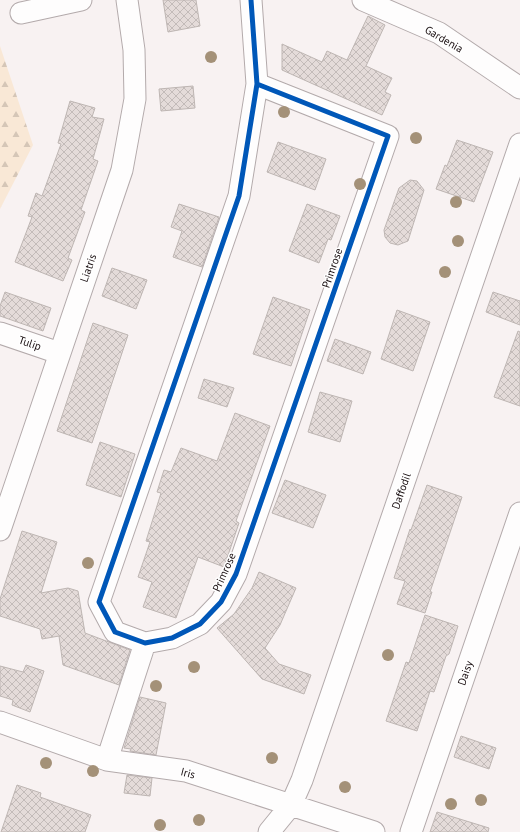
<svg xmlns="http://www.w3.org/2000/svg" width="520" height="832" viewBox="0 0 520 832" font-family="'PT Sans',sans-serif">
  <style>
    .forest { fill: url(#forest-firs) }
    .building { fill: url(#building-cross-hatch); stroke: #beb6b3 }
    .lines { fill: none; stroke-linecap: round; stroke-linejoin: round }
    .minor-casing { stroke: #b3aaab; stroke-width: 23 }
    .minor { stroke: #fefdfd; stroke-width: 21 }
    .cycleway-casing { stroke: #fff; stroke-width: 8 }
    .cycleway { stroke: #0057b8; stroke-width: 5 }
    .tree { fill: #a49178 }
    .labels { text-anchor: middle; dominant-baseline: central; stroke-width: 3; stroke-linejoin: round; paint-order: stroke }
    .street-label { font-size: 11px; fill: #190e10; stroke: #fff }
  </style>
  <defs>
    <pattern id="forest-firs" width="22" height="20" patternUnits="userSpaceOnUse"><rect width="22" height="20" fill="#f9e8d6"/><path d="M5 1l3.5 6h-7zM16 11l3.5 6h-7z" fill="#d5c6b7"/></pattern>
    <pattern id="building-cross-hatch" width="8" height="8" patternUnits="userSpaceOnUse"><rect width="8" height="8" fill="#e4dbd9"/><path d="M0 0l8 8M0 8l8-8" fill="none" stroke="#c3bbb9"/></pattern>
  </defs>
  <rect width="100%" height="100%" fill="#f8f2f2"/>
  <path class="forest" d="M0,46L33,145L0,209Z"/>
  <path class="building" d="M163,0H196L200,26L168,32Z
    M368,16L385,25L366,66L392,78L385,92L391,95L382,115L282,70V44L322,62L327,51L347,60Z
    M193,86L195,108L161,111L159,89Z
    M70,101L95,108L92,117L104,119L93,159L98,161L81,210L85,212L68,258L72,260L63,281L15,262L32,217L28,216L36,193L42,196L61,144L58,143Z
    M457,140L493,152L474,202L436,189L445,165L447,166Z
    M278,142L326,159L315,190L267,172Z
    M410,180L417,181L424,190L408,241L398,245L390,243L385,237L384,230L399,188Z
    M179,204L219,217L202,267L173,257L182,231L171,227Z
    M307,204L340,216L331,240L328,239L319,263L289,251Z
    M112,268L147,280L136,309L102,296Z
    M5,292L51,308L43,331L0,316V306Z
    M493,292L520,301V325L486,312Z
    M273,297L310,310L291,366L253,354Z
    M397,310L430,322L413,371L381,359Z
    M93,323L128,335L92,443L57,431Z
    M518,331L520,332V406L494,397Z
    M335,339L371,352L363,374L327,361Z
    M204,379L234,388L227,407L198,398Z
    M320,392L352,401L340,442L308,432Z
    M235,413L270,426L236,521L239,523L224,567L198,557L176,618L143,607L152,582L138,577L150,542L146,541L161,493L157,492L164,470L171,472L181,448L217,461Z
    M100,442L135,454L121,497L86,485Z
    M285,480L326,495L313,528L272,513Z
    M427,485L462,497L430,592H432L425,613L397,604L405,581L394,578L410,529L411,530Z
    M22,531L57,542L41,593L68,588L78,591L85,633L130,650L119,685L63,665L59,636L42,639L40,629L0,616V599Z
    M259,572L296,588L280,625L265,648L279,664L311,675L304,694L262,679L217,628L234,614L252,588Z
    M425,615L458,626L449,654L446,656L434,692L430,691L417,731L386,721L406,662L409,663Z
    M26,665L44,671L30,712L12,705L13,700L0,696V666L23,672Z
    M140,697L166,703L156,755L130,751L131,749L124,748Z
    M461,736L496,748L489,769L454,757Z
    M127,775L152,778L150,796L124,793Z
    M17,785L41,793L40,797L91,815L85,832H1Z
    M437,812L489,828L488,832H430Z"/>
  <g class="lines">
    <g class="minor-casing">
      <path id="minor" d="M251,0L257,84L239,196L99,602L115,632L145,643L172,638L200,624L221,602L236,574L388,136L257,84
        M363,0L439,33L520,88
        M21,13L81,0
        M0,333L59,353
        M0,530L122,170L135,99L134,50L127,0
        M0,722L107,760L186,771L374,832
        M107,760L145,643
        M269,832L291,805L302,780L520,144
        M411,832L520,513"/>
    </g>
    <use href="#minor" class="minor"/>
    <g class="cycleway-casing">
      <path id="cycleway" d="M251,0L257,84L239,196L99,602L115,632L145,643L172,638L200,624L221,602L236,574L388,136L257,84"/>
    </g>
    <use href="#cycleway" class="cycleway"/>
  </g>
  <g class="tree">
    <circle cx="211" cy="57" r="6"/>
    <circle cx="284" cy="112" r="6"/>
    <circle cx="416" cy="138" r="6"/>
    <circle cx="360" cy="184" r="6"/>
    <circle cx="456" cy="202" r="6"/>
    <circle cx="458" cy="241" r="6"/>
    <circle cx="445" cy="272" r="6"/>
    <circle cx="88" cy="563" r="6"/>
    <circle cx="388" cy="655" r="6"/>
    <circle cx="194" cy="667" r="6"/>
    <circle cx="156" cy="686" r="6"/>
    <circle cx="272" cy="758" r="6"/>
    <circle cx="46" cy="763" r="6"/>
    <circle cx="93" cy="771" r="6"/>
    <circle cx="345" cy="787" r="6"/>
    <circle cx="481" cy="800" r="6"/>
    <circle cx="451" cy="804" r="6"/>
    <circle cx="199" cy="820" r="6"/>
    <circle cx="160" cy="825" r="6"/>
  </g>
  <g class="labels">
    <g class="street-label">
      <text transform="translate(444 39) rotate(30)">Gardenia</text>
      <text transform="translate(88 268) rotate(-71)">Liatris</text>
      <text transform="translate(332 268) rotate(-71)">Primrose</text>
      <text transform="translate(30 343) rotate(19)">Tulip</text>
      <text transform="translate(401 491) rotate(-71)">Daffodil</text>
      <text transform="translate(224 572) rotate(-66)">Primrose</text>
      <text transform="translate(465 673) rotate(-71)">Daisy</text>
      <text transform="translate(188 773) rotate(14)">Iris</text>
    </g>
  </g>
</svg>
